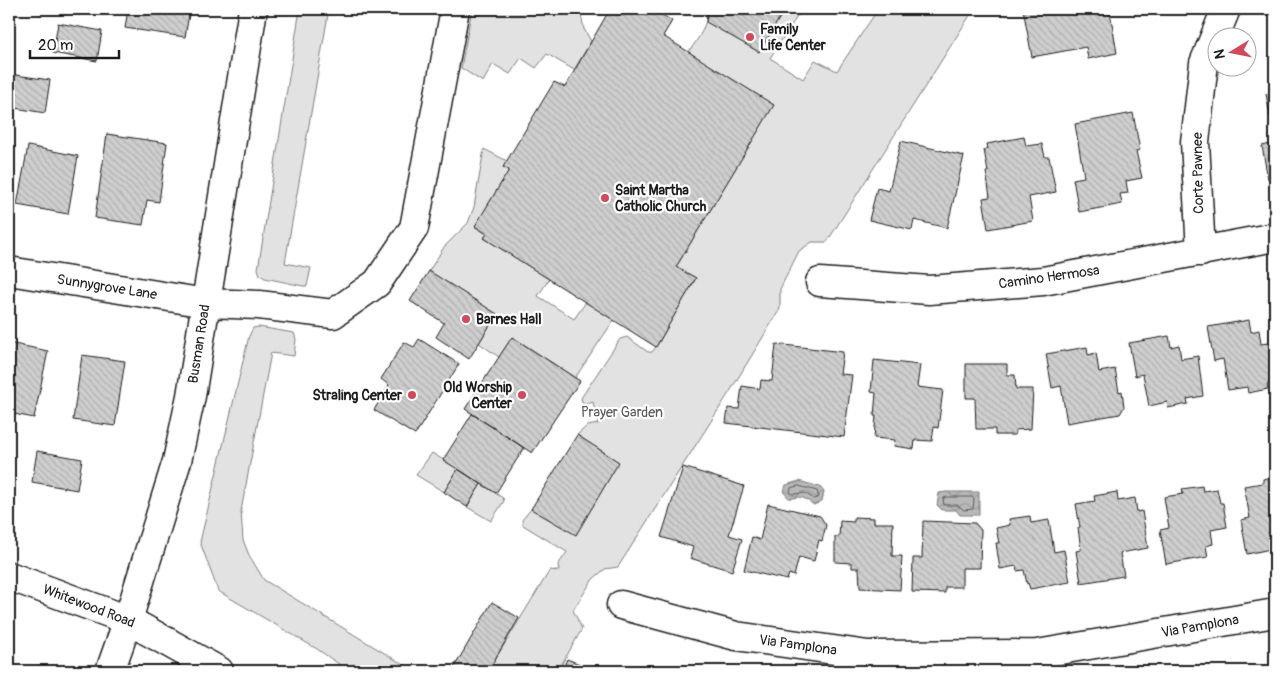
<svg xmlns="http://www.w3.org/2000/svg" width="1284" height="680" viewBox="0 0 1284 680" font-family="Pangolin,sans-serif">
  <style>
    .green { fill: #e2e2e2; stroke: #7f7f7f }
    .water { fill: url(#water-waves); stroke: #7a7a7a }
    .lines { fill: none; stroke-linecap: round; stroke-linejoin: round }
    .shore { stroke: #5a5a5a; stroke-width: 1 }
    .building { fill: url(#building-back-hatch); stroke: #1c1c1c }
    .minor-casing { stroke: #1c1c1c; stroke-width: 31 }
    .major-casing { stroke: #1c1c1c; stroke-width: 31 }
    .minor { stroke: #fff; stroke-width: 28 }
    .major { stroke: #fff; stroke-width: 28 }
    .poi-dot { fill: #d1495b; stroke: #fff; stroke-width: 2 }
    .labels { text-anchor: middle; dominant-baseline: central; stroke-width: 4.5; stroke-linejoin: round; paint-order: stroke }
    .poi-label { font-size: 14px; font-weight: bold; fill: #1c1c1c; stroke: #fff; text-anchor: start }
    .street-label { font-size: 14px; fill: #1c1c1c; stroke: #fff }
    .park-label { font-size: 14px; fill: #575757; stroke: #fff }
  </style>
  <defs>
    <pattern id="water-waves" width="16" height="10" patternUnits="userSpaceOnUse" patternTransform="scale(1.25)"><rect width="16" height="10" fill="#b8b8b8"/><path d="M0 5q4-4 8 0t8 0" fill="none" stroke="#9e9e9e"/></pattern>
    <pattern id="building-back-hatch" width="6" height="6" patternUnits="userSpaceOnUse" patternTransform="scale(1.25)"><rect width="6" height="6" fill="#cecece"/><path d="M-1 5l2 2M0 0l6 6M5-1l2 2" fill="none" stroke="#b0b0b0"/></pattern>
  </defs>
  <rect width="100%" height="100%" fill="#fff"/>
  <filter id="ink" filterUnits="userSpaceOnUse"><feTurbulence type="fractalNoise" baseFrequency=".02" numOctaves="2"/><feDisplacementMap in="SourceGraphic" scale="10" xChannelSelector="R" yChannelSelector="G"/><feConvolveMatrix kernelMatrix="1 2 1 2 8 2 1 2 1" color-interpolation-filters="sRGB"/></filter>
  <g filter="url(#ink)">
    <path class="green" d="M300,9H329L285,263L311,268L307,286H303L265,278L260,275L258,269Z
      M472,9H580L584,29L591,41L574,70L547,54L536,68L521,58L510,74L493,64L483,82L461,68Z
      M708,9H802L770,58L803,79L815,60L837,71L878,9H974L827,242H812L799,251L780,289V309L729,393L618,567L605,569L593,579L573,610L582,629L559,669L557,671H488L550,570L559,571L558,565L567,552L523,525L522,520L531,509L618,462L577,435L587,426L598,424L593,402L587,404L582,402L581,398L620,339L627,337L648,352H652L656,347L696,278L676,267L773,105L688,52C700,38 706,26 708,9Z
      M484,149L507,161L509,170L475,227L487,234L484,238L549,279L538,296L574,319L586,302L614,320L575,378L513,337L499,357L479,343L496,314L429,271L444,247L468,223L474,207Z
      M259,327L294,333L296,339L294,356L271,353L241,511L243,540L249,555L264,580L414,671H349L317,649L218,591L200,542L249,336L253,328Z
      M432,453L458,469L444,492L416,475Z
      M481,484L503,498L504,501L491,521L467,507Z"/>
    <path class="water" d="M799,481L820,487L824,492L822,501L814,505C810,503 807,499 803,498C794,495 789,504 784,491L786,485Z
      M946,492H979V515H960L956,510H942L937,505L939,493Z"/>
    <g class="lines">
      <path class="shore" d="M799,486L817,491L819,497L814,499L805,493L793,494L790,492L791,488Z
        M947,497H972L974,499L973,509L964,510L957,505H944L943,499Z"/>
    </g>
    <path class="building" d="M128,9H190L185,37L125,28Z
      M610,9H653L672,21L663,36L774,105L676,267L696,278L656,347L484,238L487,234L475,226L509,170L503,167L554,82L565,87Z
      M708,9H785L759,52L706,22Z
      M1023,9H1100L1102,14L1110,12L1117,53L1088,59L1086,47L1032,57Z
      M58,23L102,31L97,61L53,53Z
      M9,74L50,80L45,113L9,107Z
      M1275,92V178L1268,179L1262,146L1275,143L1266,94Z
      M1133,113L1140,150L1136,151L1142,178L1126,181L1128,193L1120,194L1122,204L1079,212L1073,179L1084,177L1075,124Z
      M107,134L167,143L159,202L147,200L143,225L95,218Z
      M1024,137L1026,146L1042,144L1045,157H1049L1056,192L1029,197L1033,221L988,229L983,198L990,197L986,172H988L984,150L988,149L987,144Z
      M901,141L964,156L947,228L914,220L912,230L869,220L877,188L889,191Z
      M28,146L78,156L68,214L17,205Z
      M429,271L497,314L469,359L436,337L444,323L410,301Z
      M1249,320L1251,332L1259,330L1261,344L1275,342V383L1267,384L1268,389L1248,393L1247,387L1228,390L1223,359L1214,361L1208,327Z
      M1169,336L1171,347L1179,345L1181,359L1198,356L1203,396L1187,399L1188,404L1168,408L1167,402L1149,406L1143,374L1135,376L1129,343Z
      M512,337L580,381L532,453L465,409Z
      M419,339L459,364L415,435L374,410L389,385L381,379L404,342L414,347Z
      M9,343L48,351L34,418L9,413Z
      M776,344L843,352L840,374L852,375L844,437L726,423L728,408L739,409L742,386L760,389L761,380L772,381Z
      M1087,347L1088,355L1096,353L1099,372L1115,369L1119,392L1122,391L1124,407L1120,414L1067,423L1061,386L1052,388L1046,354Z
      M82,355L125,361L115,426L73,420Z
      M874,360L920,365L917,387L943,390L938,428L934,427L932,441L915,440L914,449L894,446L895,440L874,438L876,416H874L876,393L871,392Z
      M966,364H1007V375H1015L1016,389H1033L1031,429L1015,430V435H995V429H976L975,398H966Z
      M472,414L524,448L496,493L443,460Z
      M577,435L619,462L576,535L531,509Z
      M37,451L82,459L77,490L32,482Z
      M683,467L744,486L729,535L742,539L732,571L690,558L693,547L661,537Z
      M458,469L481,484L467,507L444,492Z
      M1275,476V548L1247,554L1241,520L1250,518L1244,486L1263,483V479Z
      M1202,486L1203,491L1217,489L1220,503H1223L1227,527L1211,530L1213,544L1206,546L1208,557L1166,564L1160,530L1169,528L1164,497L1183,494L1182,489Z
      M1117,492L1118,501L1135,498L1137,512L1142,511L1148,548L1120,553L1124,576L1081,583L1076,551L1081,550L1078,528L1080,527L1076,504L1095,501L1094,496Z
      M768,504L820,516L826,525L822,541L819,540L814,561L799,557L794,576L789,574L787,580L744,570L752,537L760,540Z
      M1030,516L1031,523L1049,520L1054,552L1064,550L1070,582L1030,589L1028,583L1027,584L1024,570L1017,571L1016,566L1000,569L996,543H999L996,528L1010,525L1009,519Z
      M854,517L874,518V523H893L892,556H902L900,590L860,588L859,568H852V563L835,562V537H839L840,521L854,522Z
      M923,521L975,523L981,530L980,568H962V587H945V593L912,592L913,558H922Z
      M492,602L519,618L488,671H452Z
      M567,659L597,671H562Z"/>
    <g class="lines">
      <g class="minor-casing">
        <path id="minor" d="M1201,252L1195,142L1204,63L1226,9
          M9,271L206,303L259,305L333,314L377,283L414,228L455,9
          M820,282L929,290L1043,281L1275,237
          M621,605L736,636L868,655L1037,654L1275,613
          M110,671L128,620L177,461L191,396L253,9"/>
      </g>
      <g class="major-casing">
        <path id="major" d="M9,576L128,620L219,671"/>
      </g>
      <use href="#minor" class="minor"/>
      <use href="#major" class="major"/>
    </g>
  </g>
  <g class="poi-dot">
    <circle cx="750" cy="37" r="5"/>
    <circle cx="605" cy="198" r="5"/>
    <circle cx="466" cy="319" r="5"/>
    <circle cx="412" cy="395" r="5"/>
    <circle cx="522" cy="395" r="5"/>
  </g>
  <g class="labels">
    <g class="poi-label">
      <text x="760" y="29">Family<tspan x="760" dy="16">Life Center</tspan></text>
      <text x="615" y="190">Saint Martha<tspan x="615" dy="16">Catholic Church</tspan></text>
      <text x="476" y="319">Barnes Hall</text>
      <text x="512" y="387" text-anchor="end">Old Worship<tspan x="512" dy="16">Center</tspan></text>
      <text x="402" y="395" text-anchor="end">Straling Center</text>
    </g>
    <g class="street-label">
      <text transform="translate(1198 173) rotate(-91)">Corte Pawnee</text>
      <text transform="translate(1049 277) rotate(-8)">Camino Hermosa</text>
      <text transform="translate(107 287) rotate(9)">Sunnygrove Lane</text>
      <text transform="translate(199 344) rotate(-81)">Busman Road</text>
      <text transform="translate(89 606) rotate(21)">Whitewood Road</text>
      <text transform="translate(1200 626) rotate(-10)">Via Pamplona</text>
      <text transform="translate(798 645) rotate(8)">Via Pamplona</text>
    </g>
    <g class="park-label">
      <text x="622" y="412">Prayer Garden</text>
    </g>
  </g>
  <rect width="1284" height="680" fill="none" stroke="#fff" stroke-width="30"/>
  <rect x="15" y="15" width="1254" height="650" fill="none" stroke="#1c1c1c" stroke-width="2" filter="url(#ink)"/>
  <g transform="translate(1232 52) rotate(260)"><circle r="24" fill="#ffffff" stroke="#a4a4a4"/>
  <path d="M0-4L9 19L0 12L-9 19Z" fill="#d1495b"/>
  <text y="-8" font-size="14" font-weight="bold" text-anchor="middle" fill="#1c1c1c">N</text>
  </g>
  <path d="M30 50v8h89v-8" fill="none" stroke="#1c1c1c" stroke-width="2.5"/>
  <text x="38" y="50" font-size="15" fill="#1c1c1c" stroke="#ffffff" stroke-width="4" paint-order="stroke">20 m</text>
</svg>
